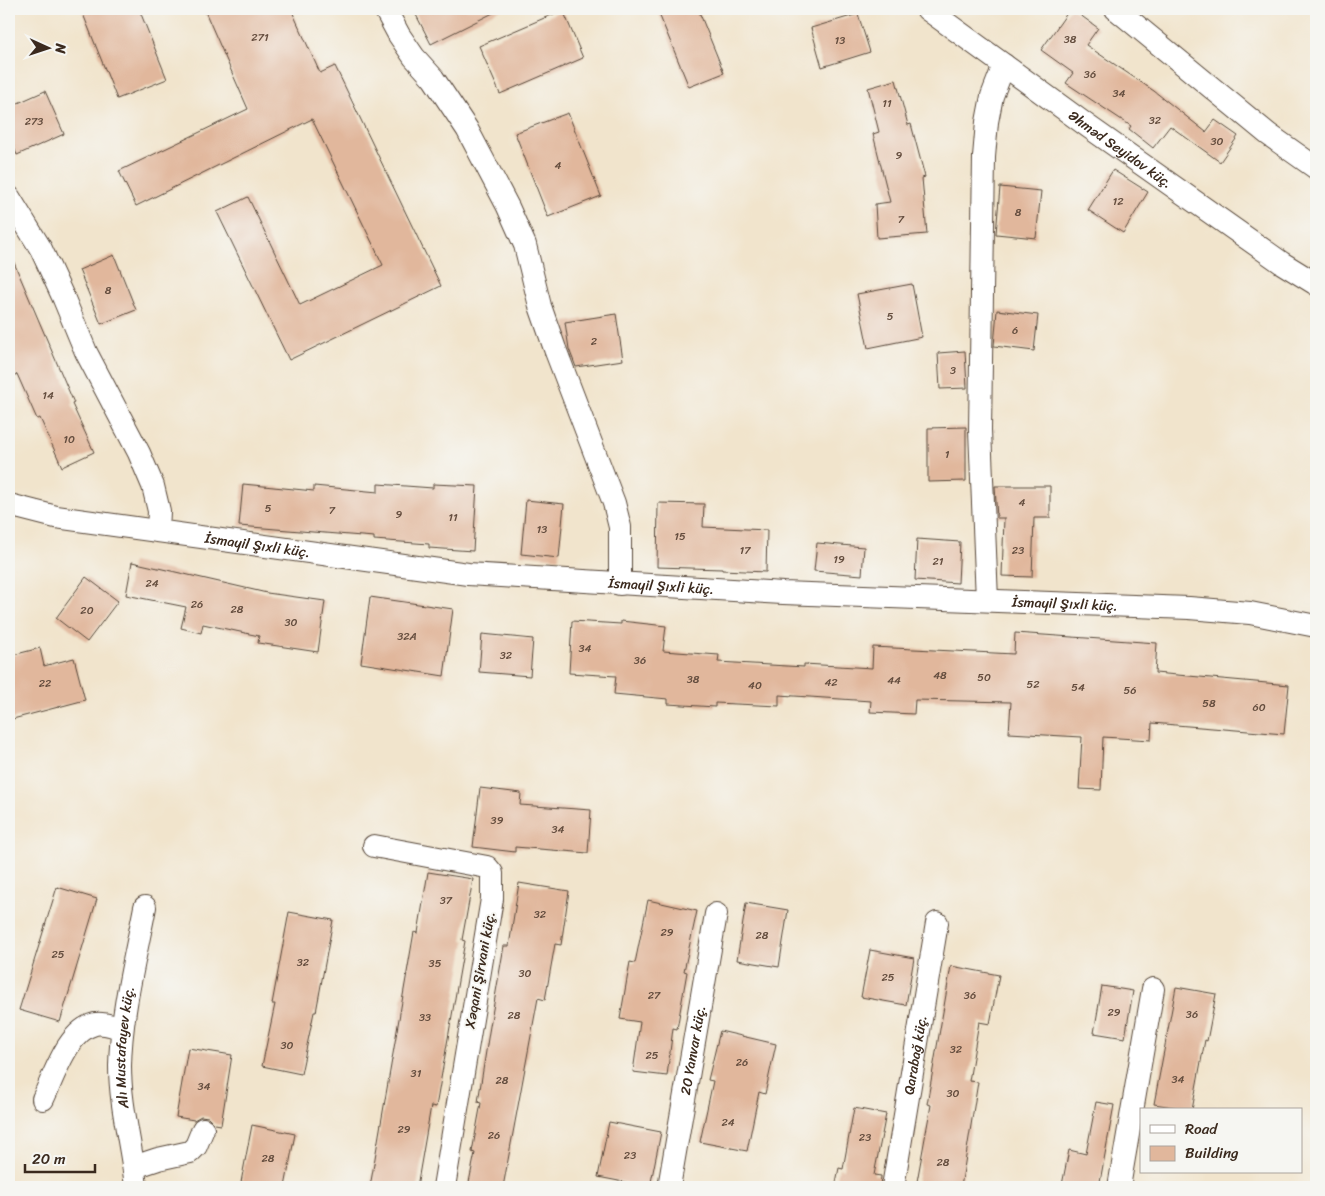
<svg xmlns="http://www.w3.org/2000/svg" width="1325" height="1196" viewBox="0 0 1325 1196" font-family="Sriracha,sans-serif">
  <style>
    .building { fill: #e1b79c }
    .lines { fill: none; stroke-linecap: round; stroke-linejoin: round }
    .street-casing { stroke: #564638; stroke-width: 24 }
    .street { stroke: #fff; stroke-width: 22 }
    .labels { text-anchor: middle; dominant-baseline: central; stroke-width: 4; stroke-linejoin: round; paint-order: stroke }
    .number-label { font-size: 11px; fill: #644d3e }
    .street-label { font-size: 14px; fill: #3b2a1e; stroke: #f6f6f2 }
  </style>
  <rect width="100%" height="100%" fill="#f6f6f2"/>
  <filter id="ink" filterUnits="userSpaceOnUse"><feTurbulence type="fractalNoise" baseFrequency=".02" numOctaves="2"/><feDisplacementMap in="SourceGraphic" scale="10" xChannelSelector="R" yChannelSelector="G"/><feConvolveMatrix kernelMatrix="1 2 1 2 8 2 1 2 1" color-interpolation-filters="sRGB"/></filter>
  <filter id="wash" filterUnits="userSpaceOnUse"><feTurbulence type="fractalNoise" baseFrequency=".0096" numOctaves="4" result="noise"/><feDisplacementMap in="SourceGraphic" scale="20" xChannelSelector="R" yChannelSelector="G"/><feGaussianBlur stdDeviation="1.12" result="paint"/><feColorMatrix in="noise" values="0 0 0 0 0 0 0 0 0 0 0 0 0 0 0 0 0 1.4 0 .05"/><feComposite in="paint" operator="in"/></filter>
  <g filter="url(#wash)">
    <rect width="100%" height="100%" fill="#f1e4cc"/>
    <g id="blocks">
      <path class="building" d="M81,9H139L167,79L117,99Z
        M204,9H291L320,73L335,66L441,286L289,360L217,212L248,197L300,305L383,265L312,119L136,206L119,171L248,109Z
        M413,9H501L431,44Z
        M657,9H698L724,73L689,87Z
        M1070,9H1072L1098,28L1086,45L1154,91L1206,132L1215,120L1238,136L1220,162L1170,126L1153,148L1129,129L1131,126L1066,83L1073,73L1041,50Z
        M563,10L583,58L500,94L479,46Z
        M858,14L870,52L822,67L811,28Z
        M896,80L908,125L911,124L925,177L922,178L927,234L877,238L875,204L890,202L873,134L879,132L868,88Z
        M45,91L64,134L17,155L9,135V107Z
        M568,113L601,196L548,217L515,133Z
        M1113,170L1148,192L1123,233L1088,210Z
        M1000,187L1041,191L1036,238L996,234Z
        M9,251L74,403L72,404L94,452L62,467L40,418L37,419L17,374L9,378Z
        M114,255L136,310L101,324L79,270Z
        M912,284L922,337L868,348L857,294Z
        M997,310L1038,315L1034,351L994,346Z
        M616,314L623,360L576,367L569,349L565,322Z
        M965,351L967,388L940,389L938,353Z
        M966,427V481L928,482V428Z
        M243,484L314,491V486L378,492V484L433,488V484L477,486L473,551L429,548V544L374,540V537L239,526Z
        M995,486H1050V518H1034L1032,577L1002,576L1004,518H997Z
        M526,500L564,504L559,558L521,554Z
        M658,503L704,504L703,527L767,530L766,572L722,570V569L657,567Z
        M917,539L960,542L958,583L915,580Z
        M817,543L864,547L862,575L814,571Z
        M132,562L267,593L325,601L318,652L258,643L259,636L203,624L201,633L181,628L186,607L126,595Z
        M86,577L118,601L87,642L56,618Z
        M370,597L453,609L444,676L361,663Z
        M572,621L621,624V621L666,626L663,651L719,655L718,662L804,667V664L872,668L873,647L1014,654L1015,633L1157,643L1155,673L1289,685L1284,734L1152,723L1151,740L1103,737L1101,790L1079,789L1082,737L1009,733L1011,702L915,700L914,714L870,712L871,701L779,695V706L715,703V707L668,704V699L614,694L616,676L569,673Z
        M482,634L533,639L530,676L479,672Z
        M40,648L44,666L74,658L85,700L9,720V656Z
        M480,788L521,793L520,805L591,810L588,853L515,847V852L473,847Z
        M428,872L473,879L462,940L465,941L436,1107L431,1106L417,1187H370L414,932L418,933Z
        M519,883L569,891L561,945L555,944L545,1000L538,998L503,1187H468L475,1153L472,1152L481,1103L478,1102L489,1032L504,946H509Z
        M57,887L97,899L60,1022L19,1010Z
        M648,900L697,911L684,971L687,972L677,1029L673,1028L667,1076L633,1072L640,1022L620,1019L630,962L635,963Z
        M746,903L788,910L779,967L737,960Z
        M289,912L333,920L316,1012H314L301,1074L262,1066L275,1004H272Z
        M870,950L914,958L906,1005L861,997Z
        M951,966L999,975L990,1024L979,1022L969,1081L978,1082L961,1187H916L931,1105L927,1104Z
        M1102,986L1133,991L1125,1038L1094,1033Z
        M1176,987L1216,994L1207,1041L1205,1040L1192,1110L1154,1104Z
        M720,1031L776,1044L765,1094L759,1092L747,1151L700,1142L713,1081L708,1080Z
        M188,1048L232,1055L221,1125L215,1124L208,1117L201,1116L194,1120L176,1117Z
        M1096,1102L1114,1105L1099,1187H1072L1062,1185L1069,1150L1086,1154Z
        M854,1108L886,1114L874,1175L881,1176L880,1187H835L839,1168L843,1169Z
        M609,1122L661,1132L650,1187L598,1177Z
        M252,1125L295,1134L285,1187H245V1183L241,1182Z"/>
    </g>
  </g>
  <g filter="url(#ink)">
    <use href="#blocks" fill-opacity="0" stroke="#564638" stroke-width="1"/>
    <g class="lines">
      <g class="street-casing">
        <g id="street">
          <path d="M385,9L399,35L414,57L433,78L467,129L508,207L525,245L540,306L555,349L614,503L620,527V584"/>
          <path id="s1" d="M927,9L1089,127L1282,263L1316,284"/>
          <path d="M1116,9L1268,134L1316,168"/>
          <path d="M9,197L41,249L64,299L86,352L139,453L153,486L159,511L158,531"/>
          <path id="s2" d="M9,505L56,517L468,574L783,593L1189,608L1250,613L1316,626"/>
          <path d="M987,600L980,430L984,157L987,122L992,96L1004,65"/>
          <path d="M374,846L487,867L492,873V899L444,1187"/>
          <path d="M43,1099C54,1076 68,1030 95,1024C103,1022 115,1027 122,1028"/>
          <path d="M134,1167L158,1159L190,1152L196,1146L203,1129"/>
          <path id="s3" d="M136,1187C132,1147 120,1107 120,1066C121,1013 135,959 145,907"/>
          <path id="s4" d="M669,1187L716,914"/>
          <path id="s5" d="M893,1187L937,923"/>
          <path d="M1119,1187L1153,989"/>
        </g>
      </g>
      <use href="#street" class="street"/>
    </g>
  </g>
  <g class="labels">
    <g class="number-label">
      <text x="260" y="37">271</text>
      <text x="1070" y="39">38</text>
      <text x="840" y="40">13</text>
      <text x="1090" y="74">36</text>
      <text x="1119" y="93">34</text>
      <text x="887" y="103">11</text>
      <text x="1155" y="120">32</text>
      <text x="34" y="121">273</text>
      <text x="1217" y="141">30</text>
      <text x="899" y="155">9</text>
      <text x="558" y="165">4</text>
      <text x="1118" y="201">12</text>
      <text x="1018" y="212">8</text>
      <text x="901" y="219">7</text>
      <text x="108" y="290">8</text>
      <text x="890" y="316">5</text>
      <text x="1015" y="330">6</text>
      <text x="594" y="341">2</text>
      <text x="953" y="370">3</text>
      <text x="48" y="395">14</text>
      <text x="69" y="439">10</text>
      <text x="947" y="454">1</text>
      <text x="1022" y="502">4</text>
      <text x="268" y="508">5</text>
      <text x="332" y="510">7</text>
      <text x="399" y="514">9</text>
      <text x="453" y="517">11</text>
      <text x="542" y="529">13</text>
      <text x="680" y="536">15</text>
      <text x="745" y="550">17</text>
      <text x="1018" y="550">23</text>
      <text x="839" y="559">19</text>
      <text x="938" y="561">21</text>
      <text x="152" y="583">24</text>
      <text x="197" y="604">26</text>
      <text x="237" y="609">28</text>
      <text x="87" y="610">20</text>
      <text x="291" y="622">30</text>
      <text x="407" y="636">32A</text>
      <text x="585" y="648">34</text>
      <text x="506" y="655">32</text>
      <text x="640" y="660">36</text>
      <text x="940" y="675">48</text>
      <text x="984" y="677">50</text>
      <text x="693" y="679">38</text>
      <text x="894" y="680">44</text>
      <text x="831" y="682">42</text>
      <text x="45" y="683">22</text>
      <text x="1033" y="684">52</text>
      <text x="755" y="685">40</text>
      <text x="1078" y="687">54</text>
      <text x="1130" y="690">56</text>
      <text x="1209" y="703">58</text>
      <text x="1259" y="707">60</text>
      <text x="497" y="820">39</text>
      <text x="558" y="829">34</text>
      <text x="446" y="900">37</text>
      <text x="540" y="914">32</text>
      <text x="667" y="932">29</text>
      <text x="762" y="935">28</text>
      <text x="58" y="954">25</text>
      <text x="303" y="962">32</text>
      <text x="435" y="963">35</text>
      <text x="525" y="973">30</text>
      <text x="888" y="977">25</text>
      <text x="654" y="995">27</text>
      <text x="970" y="995">36</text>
      <text x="1114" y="1012">29</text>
      <text x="1192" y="1014">36</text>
      <text x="514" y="1015">28</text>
      <text x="425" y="1017">33</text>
      <text x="287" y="1045">30</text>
      <text x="956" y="1049">32</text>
      <text x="652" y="1055">25</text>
      <text x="742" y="1062">26</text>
      <text x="416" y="1073">31</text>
      <text x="1178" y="1079">34</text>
      <text x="502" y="1080">28</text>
      <text x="204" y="1086">34</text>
      <text x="953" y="1093">30</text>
      <text x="728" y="1122">24</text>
      <text x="404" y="1129">29</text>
      <text x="494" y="1135">26</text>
      <text x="865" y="1137">23</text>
      <text x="630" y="1155">23</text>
      <text x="268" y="1158">28</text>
      <text x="943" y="1162">28</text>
    </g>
    <g class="street-label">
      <text stroke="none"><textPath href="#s1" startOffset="239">Əhməd Seyidov küç.</textPath></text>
      <text stroke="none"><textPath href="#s2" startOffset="252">İsmayil Şıxli küç.</textPath></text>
      <text stroke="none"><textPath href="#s2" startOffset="658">İsmayil Şıxli küç.</textPath></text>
      <text stroke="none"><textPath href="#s2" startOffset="1062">İsmayil Şıxli küç.</textPath></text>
      <text transform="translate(480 970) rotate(-80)">Xəqani Şirvani küç.</text>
      <text stroke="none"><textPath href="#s3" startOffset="141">Alı Mustafayev küç.</textPath></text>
      <text stroke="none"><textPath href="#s4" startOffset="139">20 Yanvar küç.</textPath></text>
      <text stroke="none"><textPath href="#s5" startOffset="134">Qarabağ küç.</textPath></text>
    </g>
  </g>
  <rect width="1325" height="1196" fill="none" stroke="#f6f6f2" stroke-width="30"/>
  <rect x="1140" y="1108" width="162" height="65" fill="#f6f6f2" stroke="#aba49d"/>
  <rect x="1150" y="1125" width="25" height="8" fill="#ffffff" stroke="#aba49d"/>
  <text x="1185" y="1134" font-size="15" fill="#3b2a1e">Road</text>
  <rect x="1150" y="1146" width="25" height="15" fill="#e1b79c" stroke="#aba49d"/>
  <text x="1185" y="1158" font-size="15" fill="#3b2a1e">Building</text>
  <g transform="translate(48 48) rotate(93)" stroke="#f6f6f2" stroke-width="4" paint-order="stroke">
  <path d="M0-4L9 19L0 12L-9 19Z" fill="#3b2a1e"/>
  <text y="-8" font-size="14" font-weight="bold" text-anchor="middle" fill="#3b2a1e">N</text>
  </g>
  <path d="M25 1164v8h70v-8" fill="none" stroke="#3b2a1e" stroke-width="2.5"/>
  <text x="32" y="1164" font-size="15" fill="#3b2a1e" stroke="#f6f6f2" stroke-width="4" paint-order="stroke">20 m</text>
</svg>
